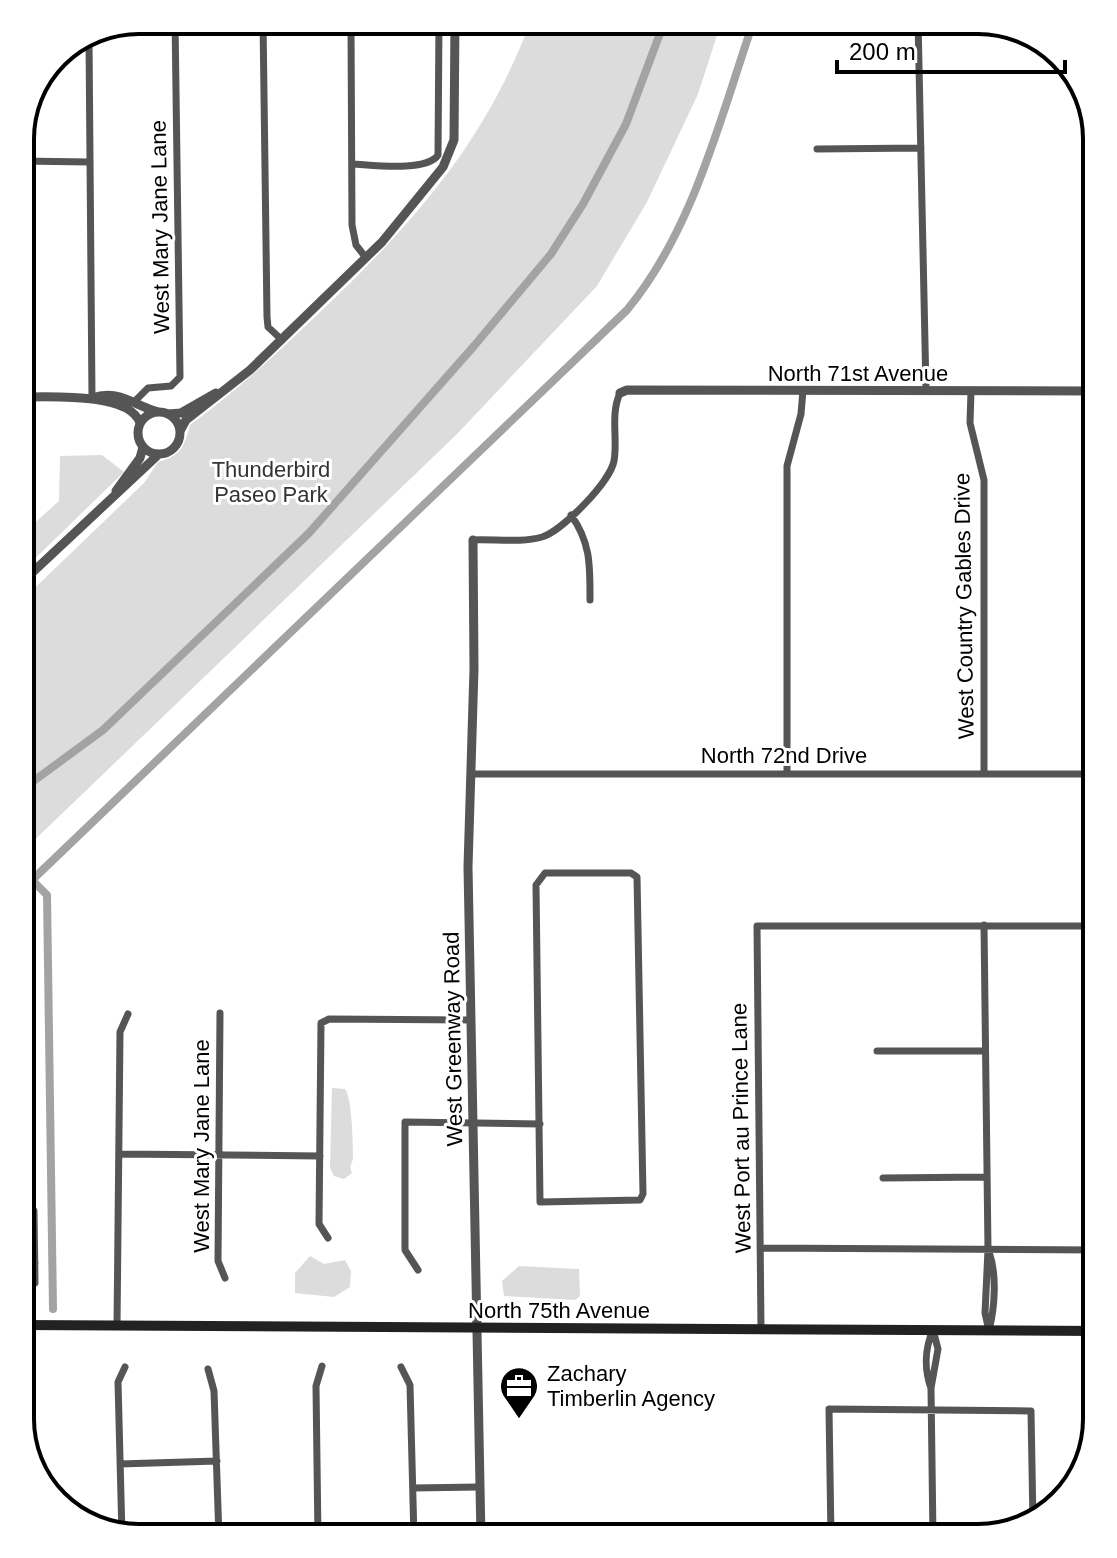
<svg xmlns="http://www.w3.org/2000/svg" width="1117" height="1558" viewBox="0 0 1117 1558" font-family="Arial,sans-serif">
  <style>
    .green { fill: #dcdcdc }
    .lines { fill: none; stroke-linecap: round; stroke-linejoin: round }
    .stream { stroke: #a3a3a3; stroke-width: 2 }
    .canal { stroke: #a3a3a3; stroke-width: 8 }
    .minor { stroke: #555; stroke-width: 7 }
    .tertiary { stroke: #555; stroke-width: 9 }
    .secondary { stroke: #222; stroke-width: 10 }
    .labels { text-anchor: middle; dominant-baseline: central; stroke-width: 6; stroke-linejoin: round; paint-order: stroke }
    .street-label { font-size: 22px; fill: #000; stroke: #fff }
    .park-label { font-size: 22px; fill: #333; stroke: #fff }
    .poi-label { font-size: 22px; fill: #000; stroke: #fff; text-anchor: start }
    .rim { fill: none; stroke: #000; stroke-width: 4 }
  </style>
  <rect width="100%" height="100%" fill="#fff"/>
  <path class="green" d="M531,20H722L698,94L647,202L597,286L456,435L20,854V602L144,483L158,462C181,456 184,447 190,425C237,391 277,353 319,313C412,225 486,142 531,20Z
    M102,455L124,472L20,573V536L59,501L60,456Z
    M332,1088L345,1089C352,1097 353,1144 353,1156C353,1165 348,1164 352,1173L344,1179L334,1176L330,1168Z
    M310,1256L324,1264L345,1260L351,1271L350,1287L334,1297L295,1293V1273Z
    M519,1266L579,1269L580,1296L575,1300L504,1296L502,1281Z"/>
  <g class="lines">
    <path class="stream" d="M20,892L29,883"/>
    <path class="canal" d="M20,791L103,730L309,533L474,346L551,254L583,204L626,124L665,20
      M32,880L47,895L53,1309
      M29,883L627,310C694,229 720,118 754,20"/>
    <path class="minor" d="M263,20L267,317L268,327L282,340
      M918,20L926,390
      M128,24L175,23
      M263,26H351L352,225L356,245L366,258
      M89,39L92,398
      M817,149L921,148
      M20,161L89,162
      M353,164C373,165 427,172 438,155L439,20
      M971,391L970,423L984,480V774
      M135,401L148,388L171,386L180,377L175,20
      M571,515C591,543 590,566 590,600
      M473,540C495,539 521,543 542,537C562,531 610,482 614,461C618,439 610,415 620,393
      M787,773V466L801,414L803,390
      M472,774H1097
      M545,873H631L637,877L643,1194L640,1200L540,1202L536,885Z
      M984,925L988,1250L985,1313L989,1331
      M220,1013L218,1261L225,1278
      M877,1051H985
      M119,1154L320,1156
      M883,1178L987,1177
      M34,1211L35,1283
      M328,1238L319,1224L321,1023L329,1019L471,1020
      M760,1248L1097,1250
      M989,1252C997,1274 995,1307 989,1330
      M20,1263H35
      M418,1270L405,1250V1122L540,1124
      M117,1326L120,1032L128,1014
      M761,1330L757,926H1097
      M401,1367L410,1385L414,1538
      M208,1369L214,1391L219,1538
      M931,1388C924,1369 925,1348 933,1330
      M120,1464L217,1461
      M413,1488L479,1487
      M122,1535L118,1382L125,1367
      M318,1538L316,1386L322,1366
      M831,1538L829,1409L1031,1411L1033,1523
      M933,1538L931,1388L938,1349L933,1330"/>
    <path class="tertiary" d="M620,393L627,390L1097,391
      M20,397C48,397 130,392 140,423
      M92,398C119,389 133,405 158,412
      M138 433a21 21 0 1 1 42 0a21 21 0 1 1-42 0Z
      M168,414L181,413L216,393
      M180,431L186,420L250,370L382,242L443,167L454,140L455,20
      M116,491L140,458L143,447
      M473,540L474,669L468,867L481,1538
      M20,584L159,454"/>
    <path class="secondary" d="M20,1325L1097,1331"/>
  </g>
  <defs>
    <g id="office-pin" transform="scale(2)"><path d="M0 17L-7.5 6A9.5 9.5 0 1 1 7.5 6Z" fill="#000" stroke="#fff"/><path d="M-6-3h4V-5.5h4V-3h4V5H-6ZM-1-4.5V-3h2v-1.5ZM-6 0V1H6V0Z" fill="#fff"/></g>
  </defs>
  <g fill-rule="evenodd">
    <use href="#office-pin" x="519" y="1386"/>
  </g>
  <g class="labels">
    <g class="street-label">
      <text transform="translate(160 227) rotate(-91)">West Mary Jane Lane</text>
      <text x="858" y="373">North 71st Avenue</text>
      <text transform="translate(964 606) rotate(-91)">West Country Gables Drive</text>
      <text x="784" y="755">North 72nd Drive</text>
      <text transform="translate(453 1039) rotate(-91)">West Greenway Road</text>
      <text transform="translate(741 1128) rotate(-91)">West Port au Prince Lane</text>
      <text transform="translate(201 1146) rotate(-90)">West Mary Jane Lane</text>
      <text x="559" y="1310">North 75th Avenue</text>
    </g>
    <g class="park-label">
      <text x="271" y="469">Thunderbird<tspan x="271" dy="25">Paseo Park</tspan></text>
    </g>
    <g class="poi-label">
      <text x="547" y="1373">Zachary<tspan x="547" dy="25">Timberlin Agency</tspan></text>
    </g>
  </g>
  <path d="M0 0H1117V1558H0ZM139 34H978A105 105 0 0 1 1083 139V1419A105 105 0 0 1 978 1524H139A105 105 0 0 1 34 1419V139A105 105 0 0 1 139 34Z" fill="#fff" fill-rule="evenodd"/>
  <path class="rim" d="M139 34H978A105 105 0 0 1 1083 139V1419A105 105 0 0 1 978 1524H139A105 105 0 0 1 34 1419V139A105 105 0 0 1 139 34Z"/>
  <path d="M837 60v12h228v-12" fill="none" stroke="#000000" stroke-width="4"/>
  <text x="849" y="60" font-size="24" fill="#000000" stroke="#ffffff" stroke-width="6" paint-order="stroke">200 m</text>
</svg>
